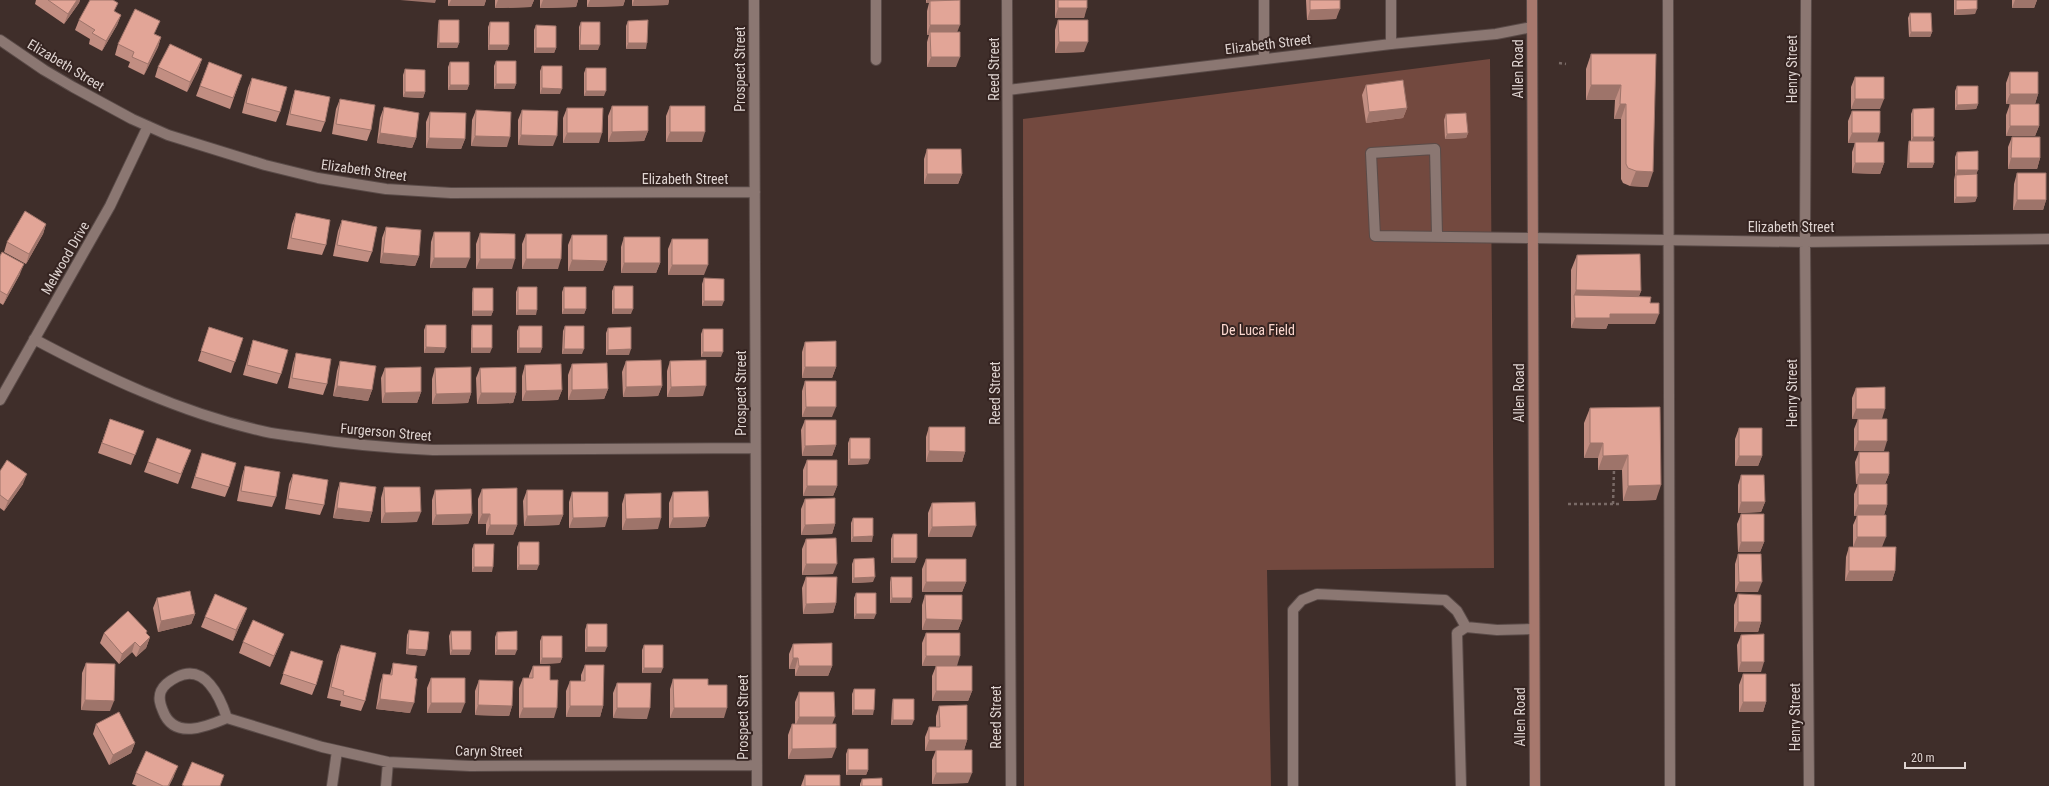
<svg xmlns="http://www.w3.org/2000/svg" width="2049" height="786" viewBox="0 0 2049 786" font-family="'Roboto Condensed',sans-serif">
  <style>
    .green { fill: #73493f }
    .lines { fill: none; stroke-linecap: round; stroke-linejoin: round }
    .lane-casing { stroke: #5a4b48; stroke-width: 12 }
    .street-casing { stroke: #5a4b48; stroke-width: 12 }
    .secondary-casing { stroke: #5a4b48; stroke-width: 12 }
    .path { stroke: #796a66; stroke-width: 2.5; stroke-dasharray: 3 3; stroke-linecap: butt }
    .lane { stroke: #8b7772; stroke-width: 10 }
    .street { stroke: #8b7772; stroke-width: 10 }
    .secondary { stroke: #a7786d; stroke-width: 10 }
    .wall { fill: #c28e82 }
    .shaded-wall { fill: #9e746a }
    .building { fill: #e2a597; stroke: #9e746a }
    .labels { text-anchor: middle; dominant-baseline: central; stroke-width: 4; stroke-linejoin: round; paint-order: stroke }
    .street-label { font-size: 14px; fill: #dfd4d1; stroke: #352421 }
    .park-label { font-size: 14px; fill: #fcd8cf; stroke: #352421 }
  </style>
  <rect width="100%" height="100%" fill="#3f2e2a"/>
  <path class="green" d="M1490,59L1494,568L1267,570L1271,786H1024L1023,119Z"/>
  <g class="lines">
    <g class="lane-casing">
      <path id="lane" d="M876,0V60
        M1391,0V44
        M1668,0L1670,786
        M1437,235L1435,149L1371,153L1375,236L1533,238
        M1293,786V610L1302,600L1317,594L1445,600L1457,611L1466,627
        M1461,786L1457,633L1466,627L1497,630L1533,629"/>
    </g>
    <g class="street-casing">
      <path id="street" d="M754,0L757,786
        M1007,0L1011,786
        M1264,0V59
        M1806,0L1805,242L1809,786
        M0,40L44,70L73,87L132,119L168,135L265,165L318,178L386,189L451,193L755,192
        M1008,90L1391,44L1496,34L1532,27
        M1533,238L1805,242L2049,239
        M34,339C105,377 180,412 258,430C272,434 287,435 300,437C345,444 389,448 433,450L755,448
        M0,400L110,206L148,126
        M227,718C220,697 205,663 177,677C171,680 164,684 161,691C158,698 160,704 163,711C174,740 206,727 227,718L322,747L388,762L470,766L757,765
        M332,786L337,751
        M386,786L388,762"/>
    </g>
    <g class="secondary-casing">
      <path id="secondary" d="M1532,0L1535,786"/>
    </g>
    <path class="path" d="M1559,63L1566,64
      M1568,504H1622
      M1613,504L1614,470"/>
    <use href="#lane" class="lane"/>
    <use href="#street" class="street"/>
    <use href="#secondary" class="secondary"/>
  </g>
  <path class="wall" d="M36,0H80L79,3L64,24L35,4Z
    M448,0H486L484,6H448Z
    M495,0H534L531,7L495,8Z
    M540,0H578L576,7L540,8Z
    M587,0H625L623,6L587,7Z
    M632,0H669L668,5L632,6Z
    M926,0H956L957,32L956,67H927V42L929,35H927V11L929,3H926Z
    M1055,0H1087L1084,18H1055Z
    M1306,0H1340L1336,19L1307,20Z
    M1954,0H1977L1975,14L1954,15Z
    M2012,0H2037L2034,8H2012Z
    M115,12L121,15L117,25L102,51L89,44L90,39L75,30L79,20Z
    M1910,13L1932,32L1930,37H1909L1908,18Z
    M439,20L459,43L457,48H437L438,25Z
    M1058,20L1084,52L1055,53V30Z
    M628,21L646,49H626V26Z
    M490,22L509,45L507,50H488V27Z
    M581,22L598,50H579V27Z
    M536,25L556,48L554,53H534V30Z
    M155,34L161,37L158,47L144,75L128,67L130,62L115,55L118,44Z
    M1591,54H1656L1648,187L1630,186L1623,183L1621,179V119H1614L1615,100H1586V69Z
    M202,59L198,70L187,92L155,77L158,67Z
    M496,61L516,84L514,89H494V66Z
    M209,62L242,75L230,109L196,96Z
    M450,62L469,85L467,90H448V67Z
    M542,66L560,94H540V71Z
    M586,68L604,96H584V73Z
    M405,69L425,92L423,98L403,97V75Z
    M2010,72L2038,94L2035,104H2006V83Z
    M1855,77L1880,109H1851V87Z
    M252,78L280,112L276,122L242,113L248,88Z
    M1366,85L1407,108L1403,118L1366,123L1362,95Z
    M1957,86L1978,104L1976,109L1955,110V91Z
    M295,90L325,122L321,132L286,125L292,100Z
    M340,99L371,130L367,141L332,134L336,109Z
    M2010,104L2039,126L2035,136H2006V115Z
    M612,106L648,131L644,141L608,142V116Z
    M670,106L702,142H666V116Z
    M384,107L416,138L412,148L377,143L380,118Z
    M567,108L599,143H563V118Z
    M1913,109L1933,141L1934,163L1932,168H1907L1908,146L1909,141H1911V114Z
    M476,110L507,147L471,146L472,120Z
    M522,110L553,146L518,145V120Z
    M1852,111L1877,142L1884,163L1880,174L1852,173V152L1855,143H1848V121Z
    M430,112L465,139L461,149L426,148V122Z
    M1446,114L1468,133L1466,138L1445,139L1444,120Z
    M2012,137L2040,158L2037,169H2008V147Z
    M927,149L962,174L958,184H924V159Z
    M1957,152L1977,174V197L1975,202L1954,203V180L1955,175V157Z
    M2017,173L2046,200L2043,210H2013L2014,184Z
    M296,213L326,245L322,255L287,249L292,224Z
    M342,220L372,252L368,262L333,256L338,231Z
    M46,224L43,234L26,264L4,252L7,242Z
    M386,227L419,256L415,266L380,263L382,238Z
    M434,232L466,268H430L431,242Z
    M480,233L512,269H476V244Z
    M526,234L558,269H522V244Z
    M572,235L607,261L603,271H568V245Z
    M624,237L660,263L656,273H621V247Z
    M672,239L704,275H668V249Z
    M1577,255L1641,291L1639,296L1650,303L1655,324H1608L1606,329L1571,328V270Z
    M0,256L20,274L3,305L0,303Z
    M704,278L722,306H702V284Z
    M614,286L631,314H612V291Z
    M518,287L536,315H516V292Z
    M564,287L586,309L584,314H562V292Z
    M473,288L493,311L491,316H472V293Z
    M426,325L444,353H424V330Z
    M472,325L490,353H471V331Z
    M519,326L542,348L540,353H517V331Z
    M565,326L582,354H562L563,331Z
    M209,327L243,338L231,373L198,361Z
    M608,328L629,355H606V333Z
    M703,329L721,357H701V334Z
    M253,340L281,374L277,384L243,375L250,350Z
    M805,342L836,367L832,378H802V352Z
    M296,353L327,384L323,395L288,388L293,363Z
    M340,361L372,390L368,401L333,396L337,371Z
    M626,361L662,386L658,396L623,397L622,372Z
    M670,361L703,396L667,397V371Z
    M572,364L608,389L604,399L568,400V375Z
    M525,365L562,390L558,400L522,401V376Z
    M385,368L421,392L417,403H382L381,378Z
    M435,368L471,393L468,403L432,404V379Z
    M480,368L516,393L513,403L477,404L476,378Z
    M805,381L832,417H802V391Z
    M1856,388L1882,419L1884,451H1854V429L1858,419H1852V398Z
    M1660,407L1656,500L1623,501L1622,470H1598V458H1584V423L1590,408Z
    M110,419L144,431L131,465L98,453Z
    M805,420L836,445L832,456H802L801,430Z
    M929,427L965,452L962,462H926V437Z
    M1739,428L1762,456L1758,466H1735V439Z
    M157,438L191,450L178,484L144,472Z
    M850,438L868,464L848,465V443Z
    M1859,452L1889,474L1885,484L1887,505L1884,515L1882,547H1856L1895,571L1892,581H1845L1846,557L1849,547H1853V525L1857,516H1854V494L1858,484H1856L1855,462Z
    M202,453L229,487L225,497L191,488Z
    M807,460L837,486L833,496H803V470Z
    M245,466L276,497L272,507L237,501L242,476Z
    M0,471L23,484L4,511L0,508Z
    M293,474L324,505L320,515L285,509L289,484Z
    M1741,475L1765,502L1761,512L1738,513V485Z
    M340,482L372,512L369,522L333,518L337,492Z
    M384,487L417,522L381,523V498Z
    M482,489L517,525L513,535H486V524H478V499Z
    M435,490L472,514L468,524L432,525V500Z
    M527,490L563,515L559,525L524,526L523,501Z
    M572,492L605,527L569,528V502Z
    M673,492L709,517L705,527L669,528V503Z
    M625,494L658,529L622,530V504Z
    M805,499L835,524L832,534L801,535V509Z
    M932,503L972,537H928V513Z
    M1741,514L1764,542L1760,552H1738L1737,524Z
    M853,518L872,542H851V523Z
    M893,534L915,563H891V539Z
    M806,539L833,574L802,575V549Z
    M519,542L537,570H517V547Z
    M474,544L492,572H472V549Z
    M1738,554L1758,592H1735V564Z
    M854,559L873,582L852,583V564Z
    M926,559L966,582L962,592H922V569Z
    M806,577L836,603L833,613L803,614L802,588Z
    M891,577L912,598L910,603H890V582Z
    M856,593L874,619H854V598Z
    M1738,594L1761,622L1758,632H1734V605Z
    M925,595L962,620L958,630H922V605Z
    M157,598L195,614L191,624L158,632L153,608Z
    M247,608L243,618L233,641L201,627L205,617Z
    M587,624L605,652H585V630Z
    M409,630L425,656L406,654L407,635Z
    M451,631L471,650L469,655H450L449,636Z
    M497,632L515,655H495V637Z
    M104,633L147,634L150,637L146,648L136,657L132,652L119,664L100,643Z
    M926,633L957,666H922V643Z
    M1741,635L1761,672H1738L1737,645Z
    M542,636L562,658L560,663L540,664V641Z
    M243,642L280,644L270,667L239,653Z
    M793,644L832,666L828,676H795V669H789V654Z
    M341,645L365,701L361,711L340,706L341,701L327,698L337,655Z
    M644,645L661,673H642V650Z
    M291,651L316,685L312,695L280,684Z
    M86,663L110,711L81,710L82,673Z
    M393,663L415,678L410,713L376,709L380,684L383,674L390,675Z
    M585,665L603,706L600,717H566V691L570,681H581V675Z
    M533,666L550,680L554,718H519V688L523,678H529V676Z
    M936,666L972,691L968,701H932V676Z
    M1743,674L1766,702L1763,712H1739V685Z
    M431,678L461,713H427V688Z
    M673,679L708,685L724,718H670V689Z
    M479,680L512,706L509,716L475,715V691Z
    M617,683L647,719L613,718V693Z
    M854,689L873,715H852V694Z
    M799,692L832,724V758L788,759V735L792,724H795V702Z
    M893,699L912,725H891L892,704Z
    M939,706L967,740L964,750L968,783L932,784V760L936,750L925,751V737L929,727H936V716Z
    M96,724L135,743L131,753L109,765L93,734Z
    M848,749L868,770L866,775H846V754Z
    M136,773L174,776L169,786H137L132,784Z
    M805,775L840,786H801Z
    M862,779L882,786H860V784Z"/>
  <path class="shaded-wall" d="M77,0H80L79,3L64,24L68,14Z
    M400,0H436L435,3Z
    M451,0H486L484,6H448Z
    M498,0H534L531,7L495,8Z
    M543,0H578L576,7L540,8Z
    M590,0H625L623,6L587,7Z
    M634,0H669L668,5L632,6Z
    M927,0H956L955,3L930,1L929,3H926Z
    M2015,0H2037L2034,8H2012Z
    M1058,8H1087L1084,18H1055Z
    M1340,9L1336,19L1307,20L1310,10Z
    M1977,9L1975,14L1954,15L1956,10Z
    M121,15L117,25L102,51L106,41Z
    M930,25H960L956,35L930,32L929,35H927Z
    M1911,32H1932L1930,37H1909Z
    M161,37L158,47L144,75L148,64Z
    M1059,42H1088L1084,52L1055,53Z
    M439,43H459L457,48H437Z
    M628,43H647L646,49H626Z
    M489,45H509L507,50H488Z
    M580,45H600L598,50H579Z
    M536,48H556L554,53H534Z
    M931,57H960L956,67H927Z
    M202,59L198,70L187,92L190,82Z
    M496,84H516L514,89H494Z
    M450,85H469L467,90H448Z
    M1591,85H1621L1615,100H1586Z
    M542,88L562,89L560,94H540Z
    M586,91H606L604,96H584Z
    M405,92H425L423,98L403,97Z
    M2010,94H2038L2035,104H2006Z
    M1855,99H1884L1880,109H1851Z
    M1620,104H1626L1621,119H1614Z
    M1978,104L1976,109L1955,110L1957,105Z
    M1407,108L1403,118L1366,123L1369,112Z
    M2010,126H2039L2035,136H2006Z
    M648,131L644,141L608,142L612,132Z
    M670,132H705L702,142H666Z
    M380,133L416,138L412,148L377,143Z
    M567,133H602L599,143H563Z
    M1468,133L1466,138L1445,139L1447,134Z
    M1852,133H1880L1877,143H1848Z
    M521,135L557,136L553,146L518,145Z
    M475,136L510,137L507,147L471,146Z
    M1913,137H1934L1932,142H1911Z
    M429,138L465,139L461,149L426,148Z
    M2011,158H2040L2037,169H2008Z
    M1855,163H1884L1880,174L1852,173Z
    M1909,163H1934L1932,168H1907Z
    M1957,170H1978L1976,175H1955Z
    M1636,171L1653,172L1648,187L1630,186Z
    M927,174H962L958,184H924Z
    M1956,197H1977L1975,202L1954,203Z
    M2017,200H2046L2043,210H2013Z
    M46,224L43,234L26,264L29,254Z
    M383,253L419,256L415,266L380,263Z
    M434,258H470L466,268H430Z
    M480,259H515L512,269H476Z
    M526,259H561L558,269H522Z
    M572,260L607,261L603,271H568Z
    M624,263H660L656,273H621Z
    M24,264L20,274L3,305L7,295Z
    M672,265H708L704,275H668Z
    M1576,290L1641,291L1635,306L1574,295Z
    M704,301H724L722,306H702Z
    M564,309H586L584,314H562Z
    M614,309H633L631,314H612Z
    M518,310H537L536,315H516Z
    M473,311H493L491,316H472Z
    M1610,314H1659L1655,324H1608L1606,329L1571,328L1575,318Z
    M426,347L446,348L444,353H424Z
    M472,348H492L490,353H471Z
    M519,348H542L540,353H517Z
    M564,349H584L582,354H562Z
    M631,349L629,355H606L608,350Z
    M703,352H723L721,357H701Z
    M805,367H836L832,378H802Z
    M337,386L372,390L368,401L333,396Z
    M662,386L658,396L623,397L626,387Z
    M706,386L703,396L667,397L671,387Z
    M608,389L604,399L568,400L572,390Z
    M562,390L558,400L522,401L526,391Z
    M421,392L417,403H382L385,393Z
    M471,393L468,403L432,404L436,394Z
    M481,393H516L513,403L477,404Z
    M806,407H836L832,417H802Z
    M1856,409H1885L1882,419H1852Z
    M1858,441H1887L1884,451H1854Z
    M1590,443H1603L1598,458H1584Z
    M836,445L832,456H802L805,446Z
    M929,451L965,452L962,462H926Z
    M1628,455L1622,470H1598L1603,456Z
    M1739,456H1762L1758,466H1735Z
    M850,459H870L868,464L848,465Z
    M27,474L23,484L4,511L8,501Z
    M1859,474H1889L1885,484H1856Z
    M1661,485L1656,500L1623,501L1628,486Z
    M807,486H837L833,496H803Z
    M1741,502H1765L1761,512L1738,513Z
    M1858,505H1887L1884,515L1854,516Z
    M337,508L372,512L369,522L333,518Z
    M421,512L417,522L381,523L385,513Z
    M472,514L468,524L432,525L436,515Z
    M482,514H490L486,524H478Z
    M563,515L559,525L524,526L527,516Z
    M608,517L605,527L569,528L573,518Z
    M709,517L705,527L669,528L673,518Z
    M661,518L658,529L622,530L626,519Z
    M835,524L832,534L801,535L805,525Z
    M490,525H517L513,535H486Z
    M976,526L972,537H928L932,527Z
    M873,536L872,542H851L853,537Z
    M1857,537H1886L1882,547H1853Z
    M1741,542H1764L1760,552H1738Z
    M893,558H917L915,563H891Z
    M806,564H837L833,574L802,575Z
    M519,565H539L537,570H517Z
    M474,567H493L492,572H472Z
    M1849,571H1895L1892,581H1845Z
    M875,577L873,582L852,583L854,578Z
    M926,582H966L962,592H922Z
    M1739,582H1762L1758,592H1735Z
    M892,598H912L910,603H890Z
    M836,603L833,613L803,614L806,604Z
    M247,608L243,618L233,641L236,630Z
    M195,614L191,624L158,632L161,621Z
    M856,614H876L874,619H854Z
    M926,619L962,620L958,630H922Z
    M1738,622H1761L1758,632H1734Z
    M284,634L280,644L270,667L274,656Z
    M150,637L146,648L136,657L140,647Z
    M135,642L132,652L119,664L122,654Z
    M587,647H607L605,652H585Z
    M408,649L427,650L425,656L406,654Z
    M452,650H471L469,655H450Z
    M497,650H517L515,655H495Z
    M926,656H960L957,666H922Z
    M542,658H562L560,663L540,664Z
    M793,658H798L795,669H789Z
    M1741,662H1764L1761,672H1738Z
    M799,666H832L828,676H795Z
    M644,668H663L661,673H642Z
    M936,691H972L968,701H932Z
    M380,699L414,703L410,713L376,709Z
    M85,700L114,701L110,711L81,710Z
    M1743,702H1766L1763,712H1739Z
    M431,703H465L461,713H427Z
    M478,705L512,706L509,716L475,715Z
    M570,706H603L600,717H566Z
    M523,708H557L554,718H519Z
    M617,708H650L647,719L613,718Z
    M674,708H727L724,718H670Z
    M854,710H874L873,715H852Z
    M799,717H835L831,727H795Z
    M893,720H914L912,725H891Z
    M929,740H967L964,750L925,751Z
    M135,743L131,753L109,765L113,755Z
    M836,748L832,758L788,759L792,749Z
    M178,766L174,776L169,786H168Z
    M848,770H868L866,775H846Z
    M936,773H972L968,783L932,784Z"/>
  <path class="building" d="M48,0H77L68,14Z
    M90,0H113L118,3L114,11L121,15L106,41L92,33L95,30L79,20Z
    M960,0V25H930V1Z
    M1058,0H1087V8H1058Z
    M1310,0H1340V9L1310,10Z
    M1956,0H1977V9L1956,10Z
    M135,9L160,21L154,34L161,37L148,64L132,57L134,52L118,44Z
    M1910,13H1931L1932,32H1911Z
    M439,20H459V43H439Z
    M648,20L647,43H628V21Z
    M1058,20H1088V42H1059Z
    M490,22H509V45H489Z
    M581,22H600V45H580Z
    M536,25L556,26V48H536Z
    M930,32H960V57H931Z
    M170,44L202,59L190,82L158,67Z
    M1591,54H1656L1653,172L1636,171L1628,168L1626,164V104H1620L1621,85H1591Z
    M496,61H516V84H496Z
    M209,62L242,75L233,98L200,86Z
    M450,62H469V85H450Z
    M542,66H562V89L542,88Z
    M586,68H606V91H586Z
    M405,69L425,70V92H405Z
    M2010,72H2038V94H2010Z
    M1855,77H1884V99H1855Z
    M252,78L287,87L280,112L246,103Z
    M1403,80L1407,108L1369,112L1366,85Z
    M1957,86H1978V104L1957,105Z
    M295,90L330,97L325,122L290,114Z
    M340,99L375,105L371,130L336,124Z
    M2010,104H2039V126H2010Z
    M612,106H648V131L612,132Z
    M670,106H705V132H670Z
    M384,107L419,113L416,138L380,133Z
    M567,108H603L602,133H567Z
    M1934,108V137H1913V109Z
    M476,110L511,112L510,137L475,136Z
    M522,110L558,111L557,136L521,135Z
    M1852,111H1880V133H1852Z
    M430,112L466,113L465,139L429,138Z
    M1466,113L1468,133L1447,134L1446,114Z
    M2012,137H2040V158H2011Z
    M1909,141H1934V163H1909Z
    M1855,142H1884V163H1855Z
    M927,149H961L962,174H927Z
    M1978,151V170H1957V152Z
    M2017,173H2046V200H2017Z
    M1977,174V197H1956V175Z
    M25,211L46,224L29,254L7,242Z
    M296,213L330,220L326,245L291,238Z
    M342,220L377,227L372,252L337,245Z
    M386,227L421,230L419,256L383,253Z
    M434,232H470V258H434Z
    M480,233L515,234V259H480Z
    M526,234H562L561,259H526Z
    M572,235H607V261L572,260Z
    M624,237H660V263H624Z
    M672,239H708V265H672Z
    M2,252L24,264L7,295L0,291V256Z
    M1640,254L1641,291L1576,290L1577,255Z
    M704,278L724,279V301H704Z
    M614,286H633V309H614Z
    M518,287H537V310H518Z
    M564,287H586V309H564Z
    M473,288H493V311H473Z
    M1574,295L1651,297L1650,303H1659V314H1610V318H1575Z
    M426,325H446V348L426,347Z
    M472,325H492V348H472Z
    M519,326H542V348H519Z
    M565,326H584V349H564Z
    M209,327L243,338L235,362L201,351Z
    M631,327V349L608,350V328Z
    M703,329H723V352H703Z
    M253,340L288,350L281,374L247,365Z
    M836,341V367H805V342Z
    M296,353L331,359L327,384L292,378Z
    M661,360L662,386L626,387V361Z
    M706,360V386L671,387L670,361Z
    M340,361L376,366L372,390L337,386Z
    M607,363L608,389L572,390V364Z
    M561,364L562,390L526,391L525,365Z
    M421,367V392L385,393V368Z
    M471,367V393L436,394L435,368Z
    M516,367V393H481L480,368Z
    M805,381H836V407H806Z
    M1885,387V409H1856V388Z
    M1660,407L1661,485L1628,486V455L1603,456V443H1590V408Z
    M110,419L144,431L135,455L102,443Z
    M1858,419H1887V441H1858Z
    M805,420H836V445L805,446Z
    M929,427H965V452L929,451Z
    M1739,428H1762V456H1739Z
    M157,438L191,450L181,474L148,462Z
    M850,438H870V459H850Z
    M1859,452H1889V474H1859Z
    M202,453L236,463L229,487L195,477Z
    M7,460L27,474L8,501L0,495V471Z
    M807,460H837V486H807Z
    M245,466L280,472L276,497L241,491Z
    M293,474L328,480L324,505L288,499Z
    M1741,475H1764L1765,502H1741Z
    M340,482L376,487L372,512L337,508Z
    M1858,484H1887V505H1858Z
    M384,487H420L421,512L385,513Z
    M517,488V525H490V514H482V489Z
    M471,489L472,514L436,515L435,490Z
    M527,490H563V515L527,516Z
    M708,491L709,517L673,518V492Z
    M572,492H608V517L573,518Z
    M661,493V518L626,519L625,494Z
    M835,498V524L805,525V499Z
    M975,502L976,526L932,527V503Z
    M1741,514H1764V542H1741Z
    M1857,515H1886V537H1857Z
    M853,518H873V536L853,537Z
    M893,534H917V558H893Z
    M836,538L837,564H806V539Z
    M519,542H539V565H519Z
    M474,544H494L493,567H474Z
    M1849,547H1896L1895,571H1849Z
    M1738,554H1761L1762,582H1739Z
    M874,558L875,577L854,578V559Z
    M926,559H966V582H926Z
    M806,577H837L836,603L806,604Z
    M891,577H912V598H892Z
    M190,591L195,614L161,621L157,598Z
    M856,593H876V614H856Z
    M215,594L247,608L236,630L205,617Z
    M1738,594L1761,595V622H1738Z
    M925,595H962V620L926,619Z
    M128,611L147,631L146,633L150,637L140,647L135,642L122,654L104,633Z
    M253,620L284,634L274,656L243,642Z
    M587,624H607V647H587Z
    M409,630L429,632L427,650L408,649Z
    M451,631H471V650H452Z
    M517,631V650H497V632Z
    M926,633H960V656H926Z
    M1764,634V662H1741V635Z
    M542,636H562V658H542Z
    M832,643V666H799L798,658H793V644Z
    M341,645L376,653L365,701L343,695L344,691L331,687Z
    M644,645H663V668H644Z
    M291,651L323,661L316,685L283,674Z
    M86,663L115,664L114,701L85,700Z
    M393,663L417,666L415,678L417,679L414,703L380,699L383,674L392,675Z
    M585,665H604L603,706H570V681H585Z
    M533,666H550V680H558L557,708H523V678H533Z
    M936,666H972V691H936Z
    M1743,674H1766V702H1743Z
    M431,678H465V703H431Z
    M673,679H708V685H727V708H674Z
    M479,680L513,681L512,706L478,705Z
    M617,683H651L650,708H617Z
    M854,689H875L874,710H854Z
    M799,692H834L835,717H799Z
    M893,699H914V720H893Z
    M967,705V740H929V727H940L939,706Z
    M119,712L135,743L113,755L96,724Z
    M792,724H836V748L792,749Z
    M848,749H868V770H848Z
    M936,750H972V773H936Z
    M146,751L178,766L168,786H163L136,773Z
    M192,762L224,775L220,786H184L182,785Z
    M805,775H840V786H805Z
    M882,778V786H862V779Z"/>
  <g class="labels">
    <g class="street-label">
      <text transform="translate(1268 44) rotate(-7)">Elizabeth Street</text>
      <text transform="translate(66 65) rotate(31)">Elizabeth Street</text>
      <text transform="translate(740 69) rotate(-90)">Prospect Street</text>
      <text transform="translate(994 69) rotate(-90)">Reed Street</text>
      <text transform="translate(1518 69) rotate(-90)">Allen Road</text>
      <text transform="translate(1792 69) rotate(-90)">Henry Street</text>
      <text transform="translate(364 170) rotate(8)">Elizabeth Street</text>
      <text x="685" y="179">Elizabeth Street</text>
      <text x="1791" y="227">Elizabeth Street</text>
      <text transform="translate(65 258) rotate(-60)">Melwood Drive</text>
      <text transform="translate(741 393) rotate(-90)">Prospect Street</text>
      <text transform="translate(995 393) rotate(-90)">Reed Street</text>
      <text transform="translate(1519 393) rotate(-90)">Allen Road</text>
      <text transform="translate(1792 393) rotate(-90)">Henry Street</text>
      <text transform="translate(386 432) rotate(5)">Furgerson Street</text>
      <text transform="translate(743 717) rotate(-90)">Prospect Street</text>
      <text transform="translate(996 717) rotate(-90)">Reed Street</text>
      <text transform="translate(1520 717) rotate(-90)">Allen Road</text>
      <text transform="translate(1795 717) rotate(-90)">Henry Street</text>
      <text transform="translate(489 751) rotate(1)">Caryn Street</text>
    </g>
    <g class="park-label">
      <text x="1258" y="330">De Luca Field</text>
    </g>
  </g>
  <path d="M1905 762v6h60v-6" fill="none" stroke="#dfd4d1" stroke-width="2"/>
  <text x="1911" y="762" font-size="12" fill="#dfd4d1" stroke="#352421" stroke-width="3" paint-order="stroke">20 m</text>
</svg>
